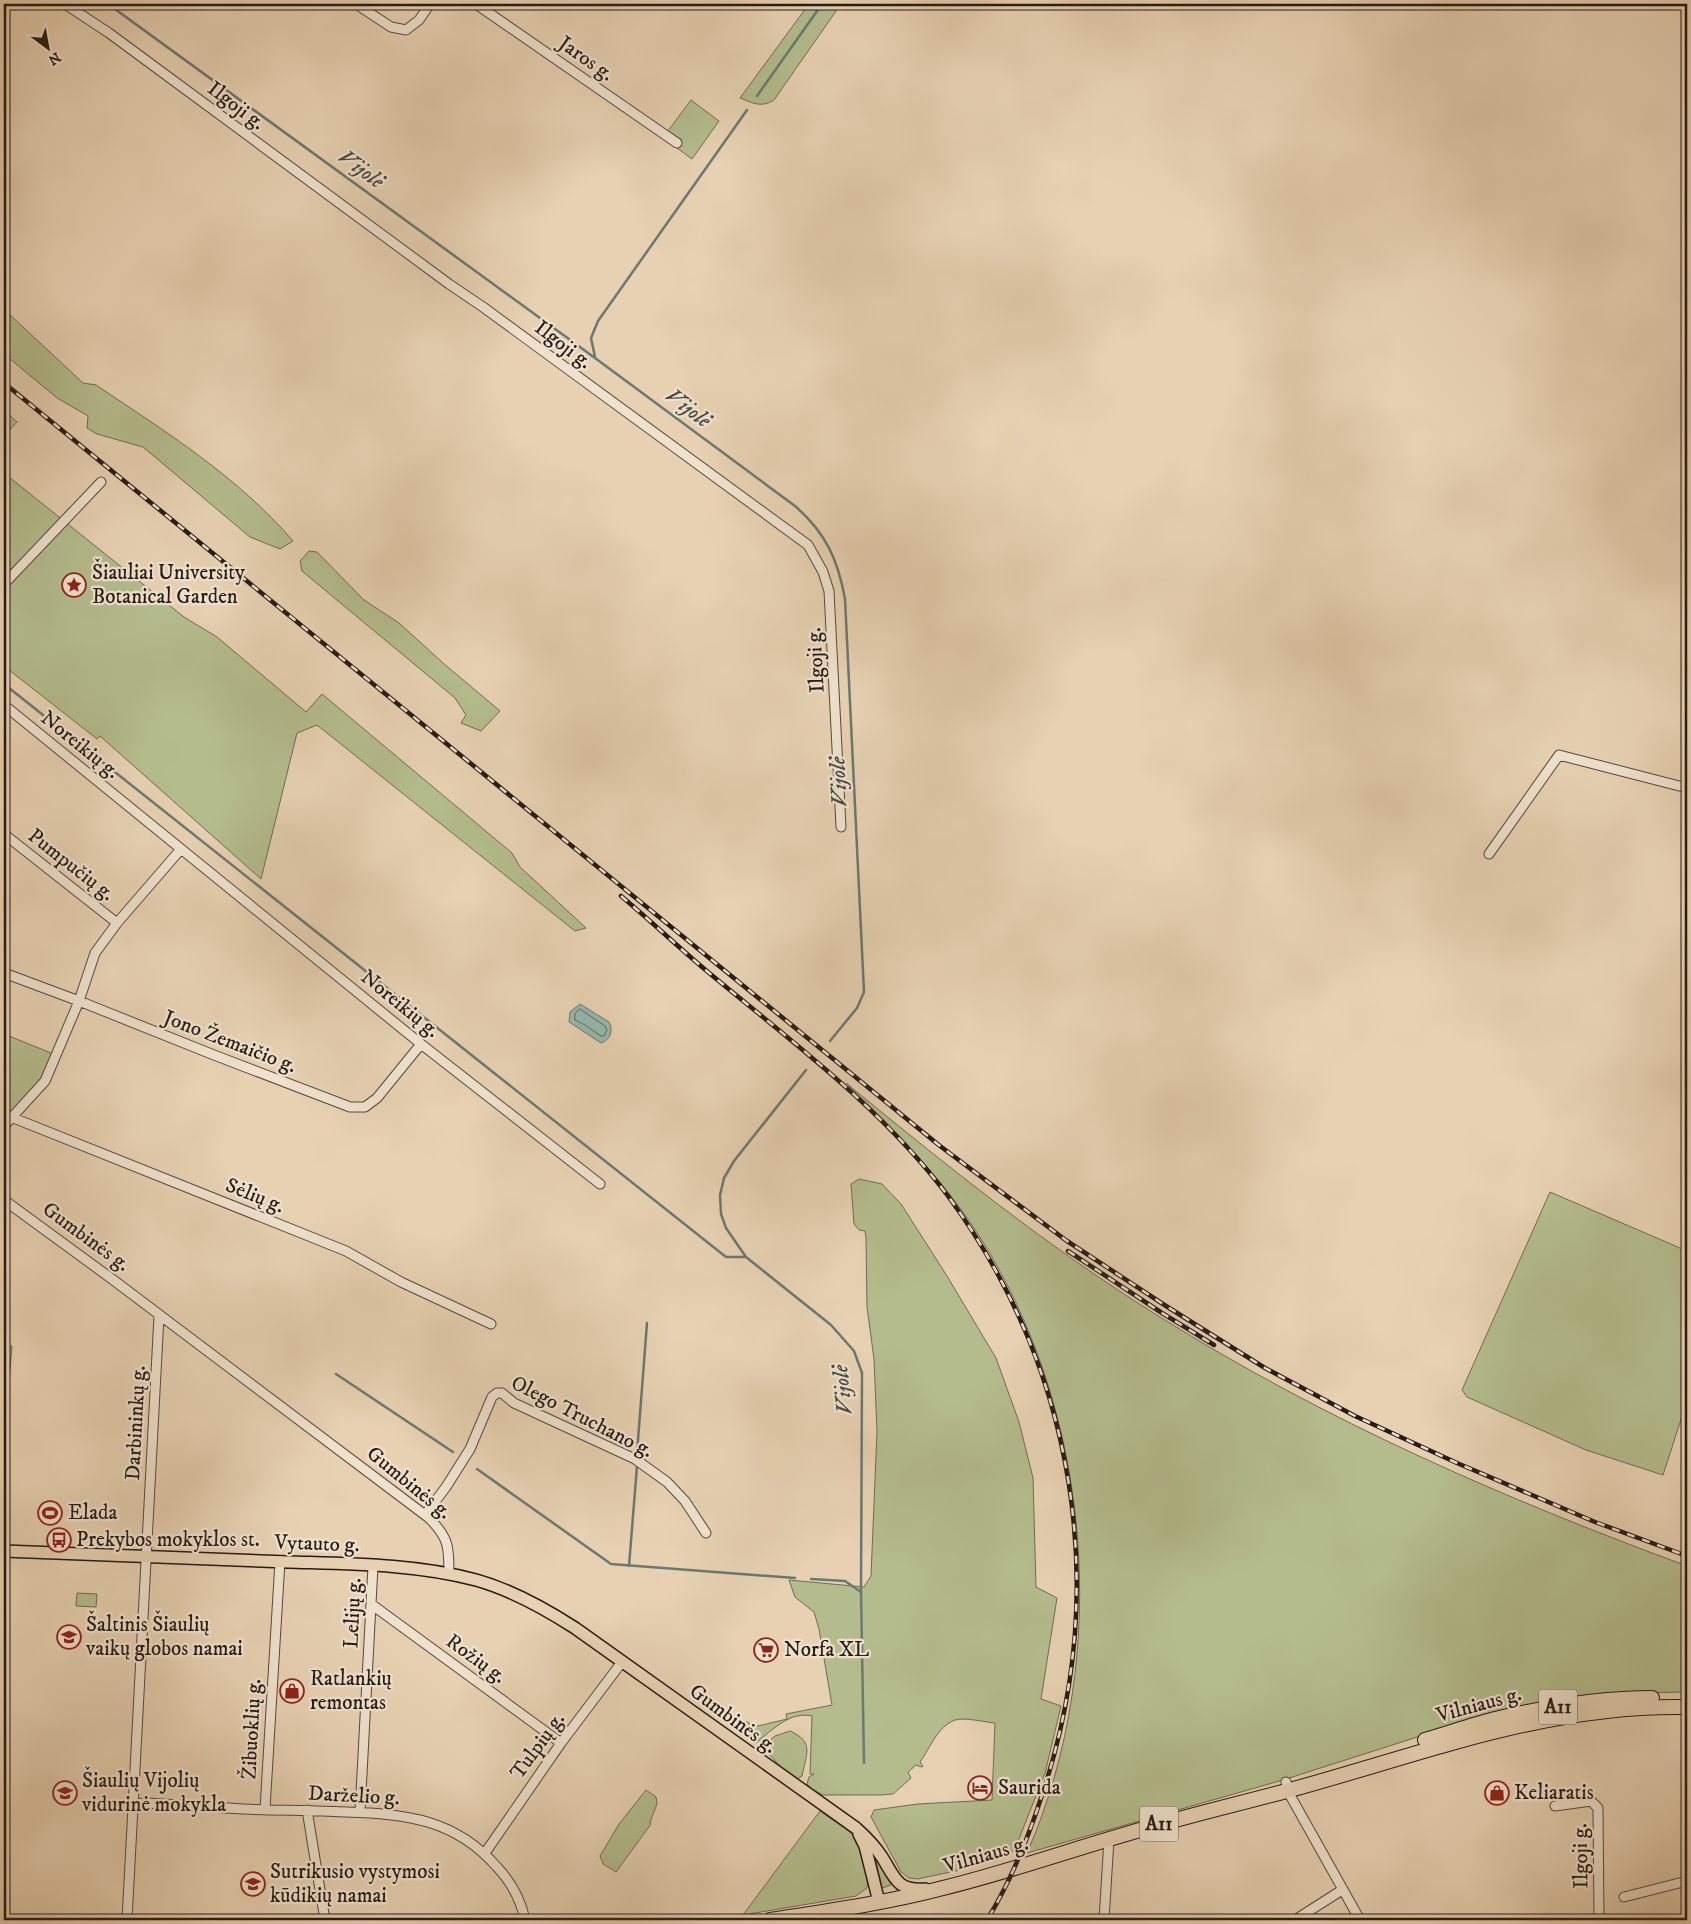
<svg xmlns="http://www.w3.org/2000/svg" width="1691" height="1924" viewBox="0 0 1691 1924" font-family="'IM FELL DW Pica',serif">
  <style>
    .green { fill: #b4bc8d; stroke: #6e6c52 }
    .water { fill: #97b7ae; stroke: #6a7971 }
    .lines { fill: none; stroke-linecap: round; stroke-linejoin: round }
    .shore { stroke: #5f6962; stroke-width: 1 }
    .stream { stroke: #6a7971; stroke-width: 2.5 }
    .minor-casing { stroke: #57483d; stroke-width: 11 }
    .major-casing { stroke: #271b16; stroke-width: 14 }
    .highway-casing { stroke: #271b16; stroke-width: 16 }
    .minor { stroke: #efe1cd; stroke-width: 9 }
    .major { stroke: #e7d1b2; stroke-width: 11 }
    .highway { stroke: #e7d1b2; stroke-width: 14 }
    .rail-casing { stroke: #271b16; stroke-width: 4.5 }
    .rail { stroke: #efe1cd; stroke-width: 2.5; stroke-dasharray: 8; stroke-linecap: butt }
    .labels { text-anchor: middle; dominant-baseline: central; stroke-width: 4.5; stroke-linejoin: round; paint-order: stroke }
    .shield { fill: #efe1cd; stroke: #63564d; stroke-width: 1 }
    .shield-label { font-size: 20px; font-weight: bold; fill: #271b16 }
    .street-label { font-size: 21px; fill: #271b16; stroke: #efe1cd }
    .poi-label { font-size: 21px; fill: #271b16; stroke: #efe1cd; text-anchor: start }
    .water-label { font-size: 22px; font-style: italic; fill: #494a44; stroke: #efe1cd }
  </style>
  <rect width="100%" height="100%" fill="#e7d1b2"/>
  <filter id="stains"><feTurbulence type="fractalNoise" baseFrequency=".004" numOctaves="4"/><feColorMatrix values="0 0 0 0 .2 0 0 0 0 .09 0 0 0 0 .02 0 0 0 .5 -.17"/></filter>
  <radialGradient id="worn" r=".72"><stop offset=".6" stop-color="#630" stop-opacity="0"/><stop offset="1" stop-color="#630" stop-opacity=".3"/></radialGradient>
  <path class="green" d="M809,4H841L774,100C761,108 753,103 740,98Z
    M691,100L719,121L692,159L677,148L682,140L668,131Z
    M4,306L9,314L83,383L96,385C166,432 238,477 293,541L280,549L250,537L143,447L97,434L87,428L88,416L57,398L4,354Z
    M4,410L17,422L4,436Z
    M4,473L184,617L217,637L306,712L322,694L512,853L520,867L586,928L575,931L317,725L297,733L261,879L100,736L97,739L4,666Z
    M309,551L317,552L364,600L399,623L443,663L500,711L481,731L461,723L466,715L455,698L302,571L300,561Z
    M4,1034L56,1055L45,1081L4,1126Z
    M846,1083C947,1166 1049,1248 1160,1317C1326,1421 1505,1499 1687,1566V1692L1632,1693L1433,1732L1283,1780L1027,1853C1114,1655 1092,1401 970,1222C935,1171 891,1127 846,1083Z
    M859,1179L882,1184L901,1204L947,1276L996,1358L1019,1422L1033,1478L1036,1587L1057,1598L1041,1699L1061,1706L1045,1773L1015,1849C997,1865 943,1873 918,1879L909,1878L901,1872L871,1817L874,1810L918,1804L992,1800L995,1723C985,1722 963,1717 955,1720C938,1726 930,1748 920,1762L923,1766L921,1767L916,1765L908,1772L911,1778L893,1794L881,1795H823L812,1789L807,1784L809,1777L814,1774H810L812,1716C790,1711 772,1730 756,1743L739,1731L746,1721L754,1727L787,1719L786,1714L832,1705L819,1629L814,1612L795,1597L789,1580L864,1587L871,1576L877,1431L874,1359L867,1307L866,1237L865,1231L859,1230L854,1224L851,1184Z
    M1550,1192L1687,1251V1401L1663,1475L1586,1450L1467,1397L1462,1390Z
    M4,1346H12L9,1383H4Z
    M77,1593L97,1594L96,1607L76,1606Z
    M790,1731C815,1742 806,1755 802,1776L797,1779L782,1768L762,1747L775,1736Z
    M646,1790L656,1797L657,1804L650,1822L651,1824L616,1872L603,1864L600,1856L619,1824Z
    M820,1811C829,1818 849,1830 856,1838C863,1847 869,1877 867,1888L856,1896L743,1915Z
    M875,1856L877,1857L891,1885L882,1888Z"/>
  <path class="water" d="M580,1004L609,1022C614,1031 610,1040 601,1043L569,1022L570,1012Z"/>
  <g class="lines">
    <path class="shore" d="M580,1009L605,1026L607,1030L604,1036H601L585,1025L575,1020V1014Z"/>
    <path class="stream" d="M108,4L595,358L795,506C826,533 838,560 845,599L864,992L857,1008L830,1041
      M757,96L822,4
      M595,357L591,338L598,321L747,110
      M4,684L726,1257H746
      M806,1070L734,1161L724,1178L720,1195L721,1214L726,1228L746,1257L831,1325L854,1351L862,1373L861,1592L864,1763
      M336,1374L453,1452
      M637,1453L647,1323
      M477,1469L611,1564L795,1578
      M629,1566L637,1466
      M811,1579L845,1581L861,1592"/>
    <g class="minor-casing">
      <path id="minor" d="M65,4L109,33L449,284L483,307L808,545L823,572L829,591L841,827
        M356,4L391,27L406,30L419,20L430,4
        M476,4L677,143
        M4,584L101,482
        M4,705L421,1044L600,1184
        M4,834L117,923
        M1489,854L1559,755L1687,788
        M4,973L79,1001L214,1055L350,1107H365L377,1098L421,1044
        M11,1117L346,1251L401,1282L491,1324
        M4,1126L45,1081L79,1001L95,953L117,923L181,849
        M4,1200L112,1279L429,1518C449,1538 449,1547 449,1574
        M425,1515L446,1487L470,1449L492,1397L497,1393H502L514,1403L635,1459L667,1482L685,1501L706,1533
        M371,1604L561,1743
        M1286,1782L1291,1797L1360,1920
        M132,1804L145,1803C187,1805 228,1809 270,1810C295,1810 321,1811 346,1812C406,1814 455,1819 497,1867C511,1882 521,1900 525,1920
        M1555,1806L1591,1801L1598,1808L1599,1920
        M265,1809L280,1561
        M307,1810L325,1920
        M360,1812L373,1566
        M485,1853L561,1743L622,1662
        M1624,1897L1687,1881
        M127,1920L159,1316
        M1104,1920L1109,1839
        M1295,1920L1342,1890"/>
    </g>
    <g class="major-casing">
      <path id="major" d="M4,1551C99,1555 193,1558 288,1562C351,1564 415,1564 476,1580C512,1590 544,1608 575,1628L856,1828C866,1837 875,1846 882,1857C895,1878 897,1891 925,1889
        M859,1834L865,1846L879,1902"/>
    </g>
    <g class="highway-casing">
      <path id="highway" d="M1425,1740C1449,1733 1472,1725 1495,1719C1546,1707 1600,1698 1652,1698
        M770,1920C828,1911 886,1903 943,1888C1012,1871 1079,1847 1147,1828C1195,1814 1242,1803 1290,1790C1422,1754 1548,1704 1687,1707"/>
    </g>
    <use href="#minor" class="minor"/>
    <use href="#major" class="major"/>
    <use href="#highway" class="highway"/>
    <g class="rail-casing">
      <path id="rail" d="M4,383L940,1146L1067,1241L1166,1306L1265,1368L1355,1416L1457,1463L1595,1522L1687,1556
        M621,896C651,921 678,947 708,972C792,1042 882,1108 948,1196C1076,1370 1110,1588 1043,1792C1029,1836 1011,1881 987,1920
        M1068,1251L1162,1313L1214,1345"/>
    </g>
    <use href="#rail" class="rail"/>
  </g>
  <defs>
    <g id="sight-ring" transform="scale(1.25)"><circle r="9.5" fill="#efe1cd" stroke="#8f2418" stroke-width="1.5"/><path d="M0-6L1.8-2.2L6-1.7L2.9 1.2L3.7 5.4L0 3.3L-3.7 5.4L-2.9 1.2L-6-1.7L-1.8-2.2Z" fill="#8f2418"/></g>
    <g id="stadium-ring" transform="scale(1.25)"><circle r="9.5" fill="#efe1cd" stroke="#8f2418" stroke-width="1.5"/><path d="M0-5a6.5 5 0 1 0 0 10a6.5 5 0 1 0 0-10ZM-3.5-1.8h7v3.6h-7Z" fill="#8f2418"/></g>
    <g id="bus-ring" transform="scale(1.25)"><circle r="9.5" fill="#efe1cd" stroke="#8f2418" stroke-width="1.5"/><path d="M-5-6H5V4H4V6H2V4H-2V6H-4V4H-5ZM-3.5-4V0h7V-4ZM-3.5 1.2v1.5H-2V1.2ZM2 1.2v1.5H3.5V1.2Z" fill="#8f2418"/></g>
    <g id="school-ring" transform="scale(1.25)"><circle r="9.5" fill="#efe1cd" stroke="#8f2418" stroke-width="1.5"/><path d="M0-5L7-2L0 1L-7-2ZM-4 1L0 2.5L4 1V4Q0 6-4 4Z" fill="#8f2418"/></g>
    <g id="supermarket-ring" transform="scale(1.25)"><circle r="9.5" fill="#efe1cd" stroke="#8f2418" stroke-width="1.5"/><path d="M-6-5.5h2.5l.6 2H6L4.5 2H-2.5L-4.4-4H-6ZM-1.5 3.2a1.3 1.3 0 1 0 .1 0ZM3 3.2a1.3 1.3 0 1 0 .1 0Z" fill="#8f2418"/></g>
    <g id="shop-ring" transform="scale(1.25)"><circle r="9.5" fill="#efe1cd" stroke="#8f2418" stroke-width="1.5"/><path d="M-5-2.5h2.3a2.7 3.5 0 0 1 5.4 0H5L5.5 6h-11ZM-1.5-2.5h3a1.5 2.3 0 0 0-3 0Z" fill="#8f2418"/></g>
    <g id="hotel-ring" transform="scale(1.25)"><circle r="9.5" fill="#efe1cd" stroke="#8f2418" stroke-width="1.5"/><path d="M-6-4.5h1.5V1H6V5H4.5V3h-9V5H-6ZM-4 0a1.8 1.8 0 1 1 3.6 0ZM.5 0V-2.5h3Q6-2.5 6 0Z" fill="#8f2418"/></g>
  </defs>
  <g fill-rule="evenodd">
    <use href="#sight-ring" x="74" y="585"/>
    <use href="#stadium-ring" x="50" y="1513"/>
    <use href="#bus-ring" x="59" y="1540"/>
    <use href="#school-ring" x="69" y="1637"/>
    <use href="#supermarket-ring" x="766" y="1650"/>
    <use href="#shop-ring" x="292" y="1691"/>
    <use href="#hotel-ring" x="980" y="1788"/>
    <use href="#school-ring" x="65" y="1793"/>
    <use href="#shop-ring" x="1497" y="1793"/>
    <use href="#school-ring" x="253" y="1884"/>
  </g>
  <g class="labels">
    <g class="shield">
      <rect x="1539" y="1689.5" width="38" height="35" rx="4"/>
      <rect x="1140" y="1806.5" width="38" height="35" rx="4"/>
    </g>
    <g class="shield-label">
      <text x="1558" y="1707">A11</text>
      <text x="1159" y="1824">A11</text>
    </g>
    <g class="street-label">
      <text transform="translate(586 59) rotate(35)">Jaros g.</text>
      <text transform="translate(236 106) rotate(37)">Ilgoji g.</text>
      <text transform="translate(563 345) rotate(37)">Ilgoji g.</text>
      <text transform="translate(816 660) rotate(-93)">Ilgoji g.</text>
      <text transform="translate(80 745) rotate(39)">Noreikių g.</text>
      <text transform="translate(71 865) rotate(38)">Pumpučių g.</text>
      <text transform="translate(400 1004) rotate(39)">Noreikių g.</text>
      <text transform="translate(230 1042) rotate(21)">Jono Žemaičio g.</text>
      <text transform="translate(255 1196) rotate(22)">Sėlių g.</text>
      <text transform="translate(86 1237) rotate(36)">Gumbinės g.</text>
      <text transform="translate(582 1417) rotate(27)">Olego Truchano g.</text>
      <text transform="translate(136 1423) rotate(-87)">Darbininkų g.</text>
      <text transform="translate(409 1483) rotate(39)">Gumbinės g.</text>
      <text transform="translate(317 1544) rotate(2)">Vytauto g.</text>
      <text transform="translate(353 1613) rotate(-87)">Lelijų g.</text>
      <text transform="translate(476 1659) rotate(36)">Rožių g.</text>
      <text transform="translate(1479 1705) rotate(-15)">Vilniaus g.</text>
      <text transform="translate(733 1719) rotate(36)">Gumbinės g.</text>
      <text transform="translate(252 1729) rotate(-87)">Žibuoklių g.</text>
      <text transform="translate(538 1746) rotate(-54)">Tulpių g.</text>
      <text transform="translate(354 1796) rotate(3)">Darželio g.</text>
      <text transform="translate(986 1855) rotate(-16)">Vilniaus g.</text>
      <text transform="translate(1581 1856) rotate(-91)">Ilgoji g.</text>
    </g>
    <g class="poi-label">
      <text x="92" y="573">Šiauliai University<tspan x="92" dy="24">Botanical Garden</tspan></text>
      <text x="68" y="1513">Elada</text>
      <text x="76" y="1540">Prekybos mokyklos st.</text>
      <text x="86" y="1625">Šaltinis Šiaulių<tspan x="86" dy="24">vaikų globos namai</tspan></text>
      <text x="784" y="1650">Norfa XL</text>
      <text x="310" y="1679">Ratlankių<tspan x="310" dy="24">remontas</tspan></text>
      <text x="82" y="1781">Šiaulių Vijolių<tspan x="82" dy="24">vidurinė mokykla</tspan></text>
      <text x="998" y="1788">Saurida</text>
      <text x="1514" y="1793">Keliaratis</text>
      <text x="270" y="1872">Sutrikusio vystymosi<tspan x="270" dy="24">kūdikių namai</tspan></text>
    </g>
    <g class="water-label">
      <text transform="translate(361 169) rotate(36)">Vijolė</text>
      <text transform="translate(688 408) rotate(37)">Vijolė</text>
      <text transform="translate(839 782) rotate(-93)">Vijolė</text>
      <text transform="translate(843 1390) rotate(-96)">Vijolė</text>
    </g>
  </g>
  <rect width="1691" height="1924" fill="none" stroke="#e7d1b2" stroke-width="20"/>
  <rect x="5" y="5" width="1681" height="1914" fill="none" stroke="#271b16" stroke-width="2.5"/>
  <rect x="10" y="10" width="1671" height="1904" fill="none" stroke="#271b16"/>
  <g transform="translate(48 48) rotate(148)" stroke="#efe1cd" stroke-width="4" paint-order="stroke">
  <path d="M0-4L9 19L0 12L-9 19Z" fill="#271b16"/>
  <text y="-8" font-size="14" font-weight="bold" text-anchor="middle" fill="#271b16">N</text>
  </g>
  <rect width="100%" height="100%" filter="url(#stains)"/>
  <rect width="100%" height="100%" fill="url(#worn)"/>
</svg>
